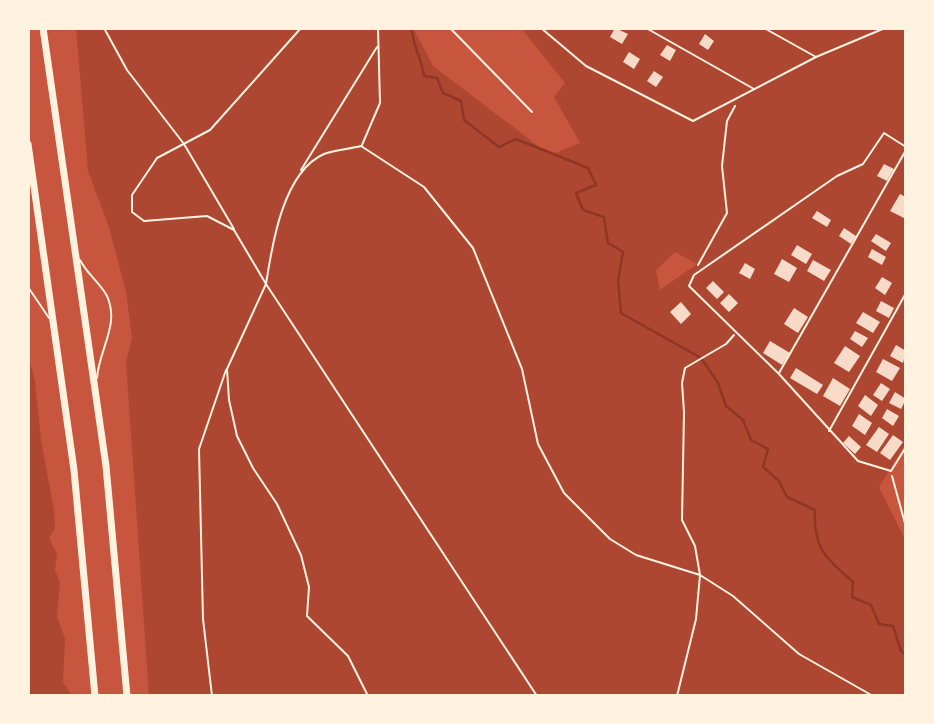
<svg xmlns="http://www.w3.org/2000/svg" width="934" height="724" viewBox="0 0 934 724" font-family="'DM Sans',sans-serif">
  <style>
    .green { fill: #ae4732; fill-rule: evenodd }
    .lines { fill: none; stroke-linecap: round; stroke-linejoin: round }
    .stream { stroke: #8f3625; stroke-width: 2.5 }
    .building { fill: #f7dbc8 }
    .path { stroke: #fff3e0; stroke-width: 2 }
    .service { stroke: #fff3e0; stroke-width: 2 }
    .trunk { stroke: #fff3e0; stroke-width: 7 }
  </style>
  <rect width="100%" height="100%" fill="#c8553d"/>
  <path class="green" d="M76,28H413L433,66L550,155L580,143L554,97L565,83L521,28H906V443L879,487L906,541V696H149L126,362L132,338L126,292L109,227L88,171ZM675,252L697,264L660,290L656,270Z
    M28,330L29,359L35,381L41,440L54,510L55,528L49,538L57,554L55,570L60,583L57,616L65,639L63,682L72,696H28Z"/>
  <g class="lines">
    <path class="stream" d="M412,28C411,42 422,59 424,76L437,78L443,93L461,101L464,120L499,147L516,139L588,168L596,185L576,193L583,210L604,217L608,243L623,252L618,281L621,313L701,358L718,383L726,406L743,420L751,440L768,449L763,467L779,481L787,497L815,510C813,549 826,558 853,582L852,597L871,605L879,624L893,626L901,651L906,655"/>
  </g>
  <path class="building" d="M615,28L628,34L622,44L610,37Z
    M705,34L714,41L708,50L699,44Z
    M667,45L676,50L670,61L660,55Z
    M629,52L640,59L634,69L623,62Z
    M654,71L663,77L656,87L647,81Z
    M884,164L894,169L887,181L877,176Z
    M900,194L906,197V219L890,211Z
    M817,211L831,220L827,227L812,218Z
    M844,228L856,236L851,244L839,236Z
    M876,234L891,243L886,251L871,241Z
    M797,245L812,254L806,264L791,255Z
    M872,249L886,257L882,265L868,257Z
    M782,259L797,268L789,282L774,274Z
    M813,260L831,270L824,281L807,271Z
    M745,263L755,269L750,279L739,273Z
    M882,277L892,283L885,295L875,288Z
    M713,281L724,292L717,299L706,288Z
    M729,294L738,303L729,312L720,303Z
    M881,301L894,308L889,318L876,311Z
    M681,302L691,314L681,324L670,312Z
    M794,308L808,317L798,333L784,324Z
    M863,312L880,322L873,333L856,323Z
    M855,331L868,338L862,347L850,339Z
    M770,341L790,353L782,365L763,353Z
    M896,345L906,351L903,363L890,356Z
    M845,346L860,356L849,372L834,363Z
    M883,359L900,368L892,381L876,372Z
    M796,368L823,385L817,394L790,378Z
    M833,378L850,389L840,406L823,396Z
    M881,383L890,389L882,401L873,395Z
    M895,392L906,399L901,409L889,403Z
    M865,395L878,405L871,416L858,406Z
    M887,409L899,416L893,426L882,418Z
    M859,414L872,423L865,435L852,426Z
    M879,427L889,434L877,452L866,445Z
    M893,435L903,442L890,460L880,453Z
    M849,436L861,447L855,454L843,443Z"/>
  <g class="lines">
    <path class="path" d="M104,28L127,70L184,144L234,229
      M301,28L210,130L157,158L132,195V212L144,221L207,216L234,230L266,284L227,369L229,400L237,436L253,468L277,504L301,555L309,587L307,616L348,656L368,696
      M450,28L532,112
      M362,145L380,103L378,28
      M301,170L377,47
      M698,265L727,213L722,166L727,121L735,106
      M892,476L906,527
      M212,696L203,619L199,449L226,370
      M537,696L266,284C272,245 283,172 324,154C335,150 349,149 361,146L424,187L473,248L522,369L538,444L564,493L610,539L636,555L700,575L733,596L799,654L873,696
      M677,696L696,619L700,575L695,546L682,520L684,412L682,383L685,368L726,344L734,335"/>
    <path class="service" d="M541,28L586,66L693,121L816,57L885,28
      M646,28L754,89
      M764,28L816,57
      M906,147L884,133L863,164L837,176L694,275L689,286L779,374L858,461L891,471L906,447
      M28,190L30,182
      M80,260C87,274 101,284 107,296C120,325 99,349 97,378
      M28,287L49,318
      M779,373L906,150
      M829,431L906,293"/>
    <path class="trunk" d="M43,28L106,466L127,696
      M28,144L74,470L95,696"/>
  </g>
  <rect width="934" height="724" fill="none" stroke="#fff3e0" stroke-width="60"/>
</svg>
